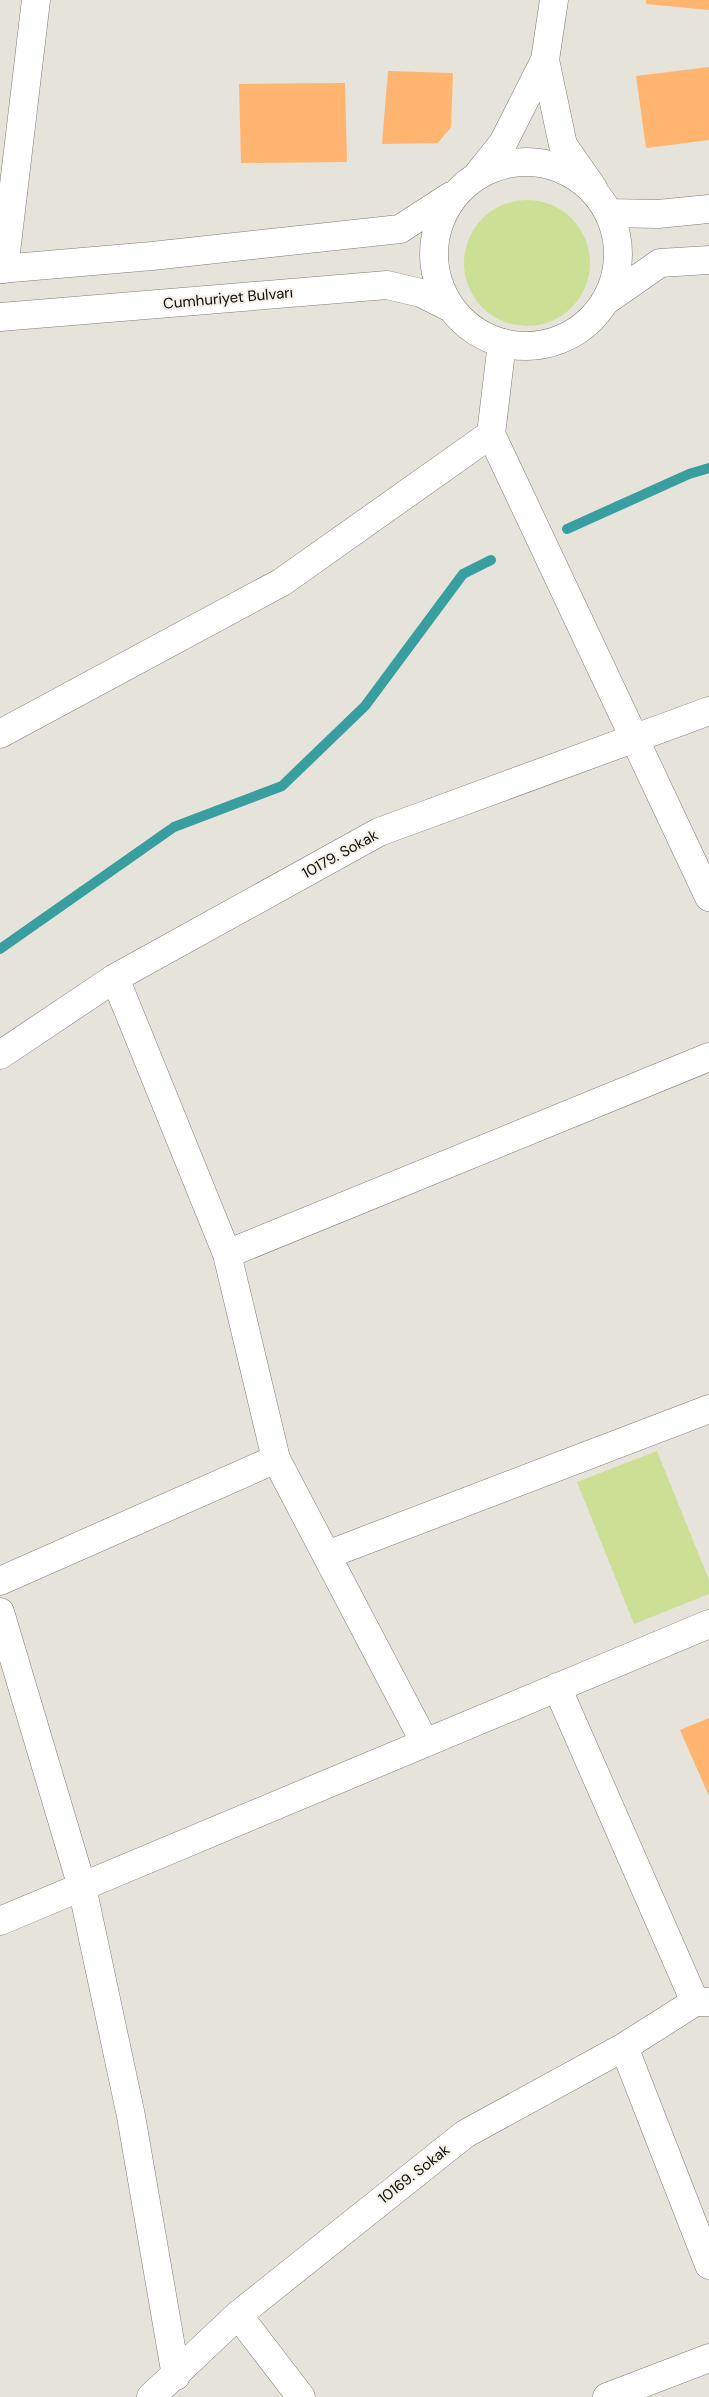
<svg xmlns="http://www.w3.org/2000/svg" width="709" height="2397" viewBox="0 0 709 2397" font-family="'DM Sans',sans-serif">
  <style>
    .green { fill: #cddf94 }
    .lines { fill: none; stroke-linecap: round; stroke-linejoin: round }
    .stream { stroke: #389e9f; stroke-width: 10 }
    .building { fill: #ffb470 }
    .minor-casing { stroke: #7f7c74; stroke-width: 29 }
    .tertiary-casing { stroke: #7f7c74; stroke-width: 29 }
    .secondary-casing { stroke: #7f7c74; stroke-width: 29 }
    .minor { stroke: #fff; stroke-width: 28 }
    .tertiary { stroke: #fff; stroke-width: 28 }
    .secondary { stroke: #fff; stroke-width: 28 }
    .labels { text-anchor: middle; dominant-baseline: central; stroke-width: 4; stroke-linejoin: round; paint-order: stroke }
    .street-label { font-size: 15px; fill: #0f0e0b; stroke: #f3f0e7 }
  </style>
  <rect width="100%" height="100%" fill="#e6e3da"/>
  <path class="green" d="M464 263a63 63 0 1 1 126 0a63 63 0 1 1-126 0Z
    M657,1451L709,1580V1594L634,1624L577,1482Z"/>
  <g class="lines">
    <path class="stream" d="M567,529L689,474L709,468
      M0,949L174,827L282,786L365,706L463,574L491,560"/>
  </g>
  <path class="building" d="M646,0H709V10L646,4Z
    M709,67V140L646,148L636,76Z
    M388,71L453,73L451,127L438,143L382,144Z
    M345,83L347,162L241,163L239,84Z
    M709,1718V1796L680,1730Z"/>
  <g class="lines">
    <g class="minor-casing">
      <path id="minor" d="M4,269L36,0
        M502,343L491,434L709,897
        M0,734L282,582L491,434
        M115,978L227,1254L276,1459L425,1743
        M0,1055L115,978L379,832L709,711
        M227,1254L709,1057
        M327,1555L709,1409
        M0,1581L276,1459
        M0,1612L82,1887L131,2116L176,2376
        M557,1687L695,2002
        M0,1921L709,1624
        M624,2047L709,2265
        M238,2315L301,2397
        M151,2397L238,2315L465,2134L624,2047L695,2002H709
        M607,2397L709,2358"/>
    </g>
    <g class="tertiary-casing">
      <path id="tertiary" d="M545,60L563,145L593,188
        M479,173L503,143L545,60L554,0"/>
    </g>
    <g class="secondary-casing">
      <path id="secondary" d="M434 254a92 92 0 1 1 184 0a92 92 0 1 1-184 0Z
        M610,213L658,214L709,209
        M0,269L152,256L400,229L451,196
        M607,300L660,263L709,260
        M0,317L387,285L421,293L451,308"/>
    </g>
    <use href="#minor" class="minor"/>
    <use href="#tertiary" class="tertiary"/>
    <use href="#secondary" class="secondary"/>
  </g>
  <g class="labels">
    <g class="street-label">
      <text transform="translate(228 298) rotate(-5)">Cumhuriyet Bulvarı</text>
      <text transform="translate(340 854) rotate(-29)">10179. Sokak</text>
      <text transform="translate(414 2174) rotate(-38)">10169. Sokak</text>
    </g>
  </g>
</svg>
